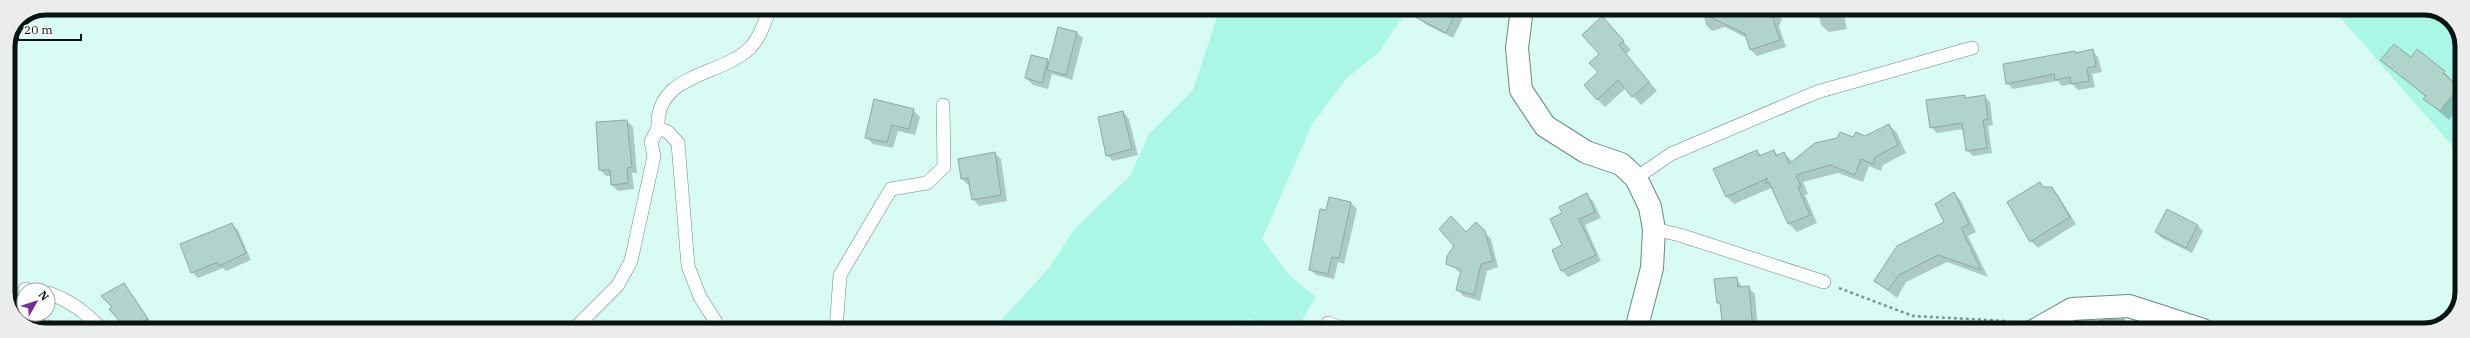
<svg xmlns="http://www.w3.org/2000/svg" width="2470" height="338" viewBox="0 0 2470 338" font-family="'IBM Plex Serif',serif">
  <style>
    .green { fill: #aaf7e6 }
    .shadow { fill: #0003; fill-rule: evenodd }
    .building { fill: #b0d3cb; stroke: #89aba3 }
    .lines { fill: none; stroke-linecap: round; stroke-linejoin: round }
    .service-casing { stroke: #698a83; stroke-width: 14 }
    .minor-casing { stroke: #698a83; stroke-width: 24 }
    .path { stroke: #7b958f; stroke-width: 2.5; stroke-dasharray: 3 3; stroke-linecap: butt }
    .service { stroke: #fff; stroke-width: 13 }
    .minor { stroke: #fff; stroke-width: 22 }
    .rim { fill: none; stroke: #071411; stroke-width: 5 }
  </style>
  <rect width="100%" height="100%" fill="#d8fcf4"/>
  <path class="green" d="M1220,8H1409L1378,53L1347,78L1312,124L1262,239L1289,275L1316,297L1297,329L1300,330H1259L1249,318L1232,330H992L1049,268L1075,228L1130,176L1149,134L1193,90Z
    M2332,8H2429L2451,19L2462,41V157Z"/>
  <path class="shadow" d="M1424,8H1468L1453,38L1425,24L1419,18Z
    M1702,8L1775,12L1782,19L1779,26L1786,47L1757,56L1751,50L1747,38L1725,27L1712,31L1706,25Z
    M1817,8H1857L1843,11L1847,29L1829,32L1821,25Z
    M1610,26L1631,50L1626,54L1657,91L1641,105L1626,88L1605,107L1597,99L1600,54Z
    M1059,28L1077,33L1083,38L1072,80L1052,74L1048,89L1033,85L1026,78L1047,60L1050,63Z
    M2092,51L2098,57L2102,72L2092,74L2095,87L2078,90L2072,84L2062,86L2058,81L2013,89L2007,83L2074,52L2076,54Z
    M2411,59L2444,72L2462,90V104L2449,120L2434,107L2425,99L2426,97L2382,60Z
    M1964,96L1967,98L1984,96L1990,102L1993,125L1988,126L1992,153L1973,156L1967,150L1964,129L1937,133L1931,127Z
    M913,110L920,117L915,135L898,131L893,148L873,144L866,137Z
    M1123,112L1129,119L1138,155L1113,161L1107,155Z
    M627,121L633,127L637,173H632L634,189L618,191L612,185L611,176H606L600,170Z
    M1889,125L1897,133L1906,153L1883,165L1881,171L1869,166L1863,182L1838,173L1803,182L1808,194L1805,195L1817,223L1797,232L1789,224L1771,188L1734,204L1726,196L1757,151L1762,156L1774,151L1779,156L1784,153L1793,162L1854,138L1865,137Z
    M995,153L1001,159L1007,201L979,206L973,199L970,185H968L962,179L959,159Z
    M2040,183L2045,188H2052L2058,195L2076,224L2038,248L2031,241Z
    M1954,193L1961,201L1976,232L1968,236L1988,277L1947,262L1906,282L1897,298L1875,281L1946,222Z
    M1586,195L1593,201L1601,218L1585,225L1601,261L1568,277L1562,271L1553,250L1564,245L1563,214Z
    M1329,198L1351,203L1357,209L1344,264L1338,262L1334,279L1316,275L1310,269Z
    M232,224L238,230L251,260L226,271L223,268L198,278L192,272Z
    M1476,224L1491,239L1498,267L1487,271L1480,301L1463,296L1457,289L1461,273L1447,263L1466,233ZM1452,265L1466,271L1465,273L1452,267Z
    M2197,225L2203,231L2192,253L2162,238L2156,232Z
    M1736,278L1743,288L1748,287L1755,294L1758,330H1724L1721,306L1718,302Z
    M124,284L129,290L152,324L142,330H127L114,308Z
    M19,312L25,319L26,322L19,319L16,313Z
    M48,319L64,330H42Z
    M2124,320L2130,326V330H2099L2101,321Z
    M207,321L215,330H198Z
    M1877,323L1890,330H1873Z
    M621,326L625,330H617Z"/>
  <path class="building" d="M1398,8H1458L1446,33Z
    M1692,8H1777L1773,19L1780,40L1750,50L1745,34Z
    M1602,16L1624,41L1619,45L1649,82L1632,97L1618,80L1597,100L1584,85L1598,72L1589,63L1599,54L1582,35Z
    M1058,27L1077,32L1066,75L1047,70Z
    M2394,44L2411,57L2417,49L2445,71L2443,73L2459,87L2440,111L2423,99L2426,96L2380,60Z
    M2093,49L2096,66L2087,68L2089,81L2071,84L2070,77L2055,80L2054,74L2006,84L2003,64L2075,51V53Z
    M1031,55L1048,59L1042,83L1025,78Z
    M1965,95V98L1985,95L1988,119L1983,120L1987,148L1966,151L1962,123L1930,128L1926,100Z
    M874,99L914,109L909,129L892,125L887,142L865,138Z
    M1123,111L1132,149L1106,156L1098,117Z
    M627,120L632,167L627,168L628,183L611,185L610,170H599L596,122Z
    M1889,124L1898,145L1875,157L1873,164L1861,159L1855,175L1830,165L1796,175L1801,186L1798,187L1810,215L1788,224L1769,182L1765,183L1768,178L1726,197L1713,169L1757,150L1759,156L1774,150L1776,156L1784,152L1789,164L1815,143L1837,138L1840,132L1853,137L1856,132L1865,136Z
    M995,152L1001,195L972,200L968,178L961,179L958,159Z
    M2040,182L2043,187H2052L2070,217L2030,242L2007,202Z
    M1954,192L1969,224L1961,228L1981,270L1938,255L1899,275L1888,290L1874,281L1897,246L1944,222L1935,204Z
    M1587,193L1595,212L1579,219L1596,255L1561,271L1552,250L1562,245L1550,219L1562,213L1559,207Z
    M1329,197L1351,202L1339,258L1332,257L1328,274L1309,270L1320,209L1326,210Z
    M2167,209L2198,225L2186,248L2155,232Z
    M1451,216L1466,232L1476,222L1485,231L1493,261L1481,264L1474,295L1456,290L1461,270L1446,264L1447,256L1454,246L1439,229Z
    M232,223L246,253L219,266L218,262L191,273L180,244Z
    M1737,277L1738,287L1749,286L1753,330H1723L1720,303H1717L1714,279Z
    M124,283L148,319L127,330L109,309L112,307L101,296Z
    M2124,319L2122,330H2098L2100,320Z"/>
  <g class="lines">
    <g class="service-casing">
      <path id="service" d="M658,128C655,72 722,77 751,47C761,36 765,21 770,8
        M1636,178L1671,154L1817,92L1972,48
        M1654,229L1680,235L1824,282
        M25,289L29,290
        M48,293C69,300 87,313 102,330
        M1328,323L1348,330
        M573,330L618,285L631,261L654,156L651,142L658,128L668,132L678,143L688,266L700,297L721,330
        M836,330L840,275L891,189L927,183L944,167L943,105"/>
    </g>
    <g class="minor-casing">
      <path id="minor" d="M1522,8L1517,48L1521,90L1545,126L1586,152L1621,164L1636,178L1650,207L1654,229L1652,268L1636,330
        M2035,330L2072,309L2129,306L2203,330"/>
    </g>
    <path class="path" d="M1839,288L1913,316L2007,321L2015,326"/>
    <use href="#service" class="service"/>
    <use href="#minor" class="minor"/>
  </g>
  <path d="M0 0H2470V338H0ZM46 15H2424A31 31 0 0 1 2455 46V292A31 31 0 0 1 2424 323H46A31 31 0 0 1 15 292V46A31 31 0 0 1 46 15Z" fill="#ebecec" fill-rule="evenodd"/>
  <path class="rim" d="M46 15H2424A31 31 0 0 1 2455 46V292A31 31 0 0 1 2424 323H46A31 31 0 0 1 15 292V46A31 31 0 0 1 46 15Z"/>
  <g transform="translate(36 302) rotate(51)"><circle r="19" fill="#ffffff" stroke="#9ca1a0"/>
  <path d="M0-3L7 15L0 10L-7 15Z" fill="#742c9f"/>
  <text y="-6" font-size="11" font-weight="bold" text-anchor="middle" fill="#071411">N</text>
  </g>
  <path d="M18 34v6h63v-6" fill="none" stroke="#071411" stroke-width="2"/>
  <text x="24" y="34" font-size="12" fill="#071411" stroke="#ffffff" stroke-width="3" paint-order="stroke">20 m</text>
</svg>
